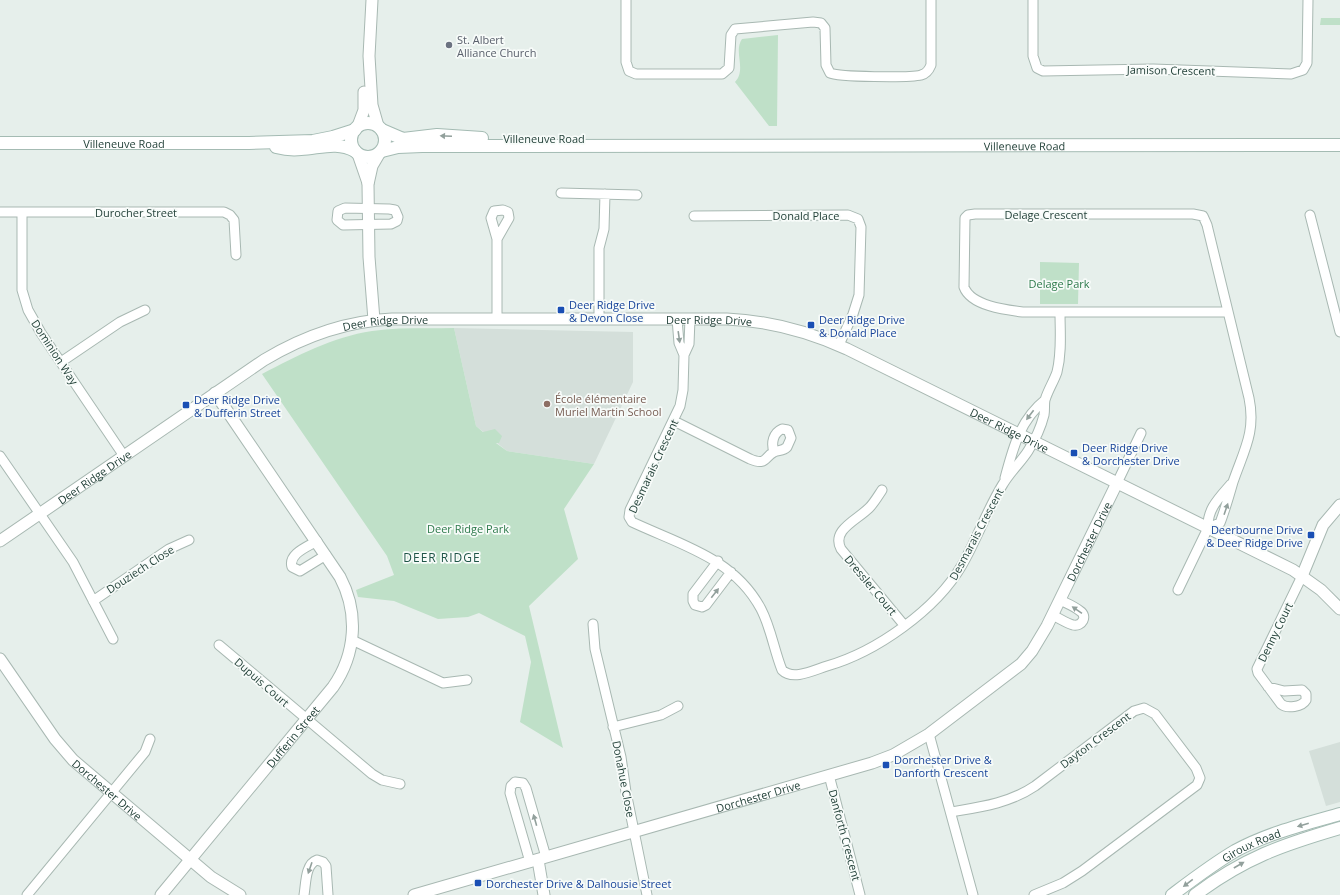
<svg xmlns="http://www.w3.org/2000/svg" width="1340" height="895" viewBox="0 0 1340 895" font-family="'Open Sans',sans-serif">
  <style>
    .built { fill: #d4dfda }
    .green { fill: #bfe0c8 }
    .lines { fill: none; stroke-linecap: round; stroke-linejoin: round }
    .minor-casing { stroke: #a8b8b2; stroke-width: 11 }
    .tertiary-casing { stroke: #a8b8b2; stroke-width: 13 }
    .secondary-casing { stroke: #a4bbb3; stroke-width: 14 }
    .minor { stroke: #fff; stroke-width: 9 }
    .tertiary { stroke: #fff; stroke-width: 11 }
    .secondary { stroke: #fff; stroke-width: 12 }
    .oneway { fill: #92a09c }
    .worship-dot { fill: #6b7280; stroke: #f7fbf9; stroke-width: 1.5 }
    .transit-dot { fill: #1a4fb4; stroke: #f7fbf9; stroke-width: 1.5 }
    .education-dot { fill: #8d6e63; stroke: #f7fbf9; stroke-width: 1.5 }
    .labels { text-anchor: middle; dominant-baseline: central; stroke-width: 3.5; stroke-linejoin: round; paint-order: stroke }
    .worship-label { font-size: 11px; fill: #5b616d; stroke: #f7fbf9; text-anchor: start }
    .street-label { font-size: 11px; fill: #24423a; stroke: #f7fbf9 }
    .park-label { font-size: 11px; fill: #2d7a4b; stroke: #f7fbf9 }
    .transit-label { font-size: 11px; fill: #164399; stroke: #f7fbf9; text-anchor: start }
    .education-label { font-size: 11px; fill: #785e54; stroke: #f7fbf9; text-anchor: start }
    .neighbourhood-label { font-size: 12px; letter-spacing: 1px; fill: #1f5548; stroke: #f7fbf9 }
  </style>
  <rect width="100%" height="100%" fill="#e6efeb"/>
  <path class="built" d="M454,328L633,332V382L594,464L507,451L476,426Z
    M1340,742V802L1326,806L1309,751Z"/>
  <path class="green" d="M1321,18H1340V25H1320Z
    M778,35L777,126H769L735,82C747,69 733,52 742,39Z
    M1040,262L1079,263L1078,304H1040Z
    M454,328L476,426L483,432L495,429L502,436L499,443H496L507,451L594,464L564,509L578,559L529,606L563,748L520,722L531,662L525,636L479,613L468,617L438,619L394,601L358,597L356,590L394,575L387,556L262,374C297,356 332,337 372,331C399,327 427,329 454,328Z"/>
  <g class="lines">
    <g class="minor-casing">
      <path id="minor" d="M626,0V62L629,71L636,74H722L729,68L731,35L735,29L813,22L821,23L825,28L826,65L830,73C838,77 910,78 921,75C926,74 929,70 931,65V0
        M1033,0V56L1037,68L1043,71L1153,69L1291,74L1303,70L1307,63L1308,0
        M561,193L637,195
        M345,208L389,209L395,210L398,217L397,221L391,224L343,225L337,220L338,211Z
        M0,212H224L230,215L234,220L236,255
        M22,212V290L28,310L41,333L124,456
        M1310,215L1340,332
        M694,216L848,215L858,219L861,227L859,295L853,314L839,345
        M497,319V239L491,218L494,211L503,210L508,212L509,218L497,239
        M599,319V248L604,229L605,194
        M677,319L679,343L684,355
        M690,319L689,344L684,355L683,390L680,406L630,510L629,517L632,522C681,545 734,558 761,609C771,628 774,650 782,670C793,681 814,670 827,666C876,652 936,610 962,565C977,539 987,510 1003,484C1010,472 1021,462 1028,451C1035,440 1041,427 1044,415C1045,410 1044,404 1045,400C1048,390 1054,381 1057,372C1062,352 1060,332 1060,312
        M61,362L120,322L145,310
        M674,421L750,459C767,466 764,457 774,452C779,450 783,451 787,447L791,438L788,430L782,429C773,433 771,443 774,452
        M0,456L73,562L113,639
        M1005,478C1013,448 1020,420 1045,400
        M1117,483L1141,433
        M882,490C878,496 874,503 869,508C857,520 831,530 841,549L904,625
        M1208,528L1220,523C1225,510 1229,496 1233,482C1244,450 1256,432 1249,398L1207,225L1203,216L1193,214H975L968,215L965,218L964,287C971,306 1006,310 1023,312H1227
        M1208,528C1207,509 1219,498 1231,484
        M317,541C307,547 288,554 292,567L300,571L326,555
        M718,561L693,594V601L695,605L702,607L706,605L731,572
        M1178,590L1208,528
        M93,601L169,549L189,540
        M1052,615C1059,618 1066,623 1073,625C1082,627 1088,616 1080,611C1074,606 1066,603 1060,600
        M593,624L595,649L621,757L626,792L647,895
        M352,640L443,683L467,680
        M219,645L372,774L382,780L400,784
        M1268,687L1284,691L1302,690L1306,694V700C1302,707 1287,709 1281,704L1258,673L1257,669L1302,576
        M613,727L661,715L678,706
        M929,734L973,895
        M829,775L860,895
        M951,812C981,807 1010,803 1035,786L1134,711L1144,708L1155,714L1196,768L1200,778L1197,785L1082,871L1063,883L1034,895
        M530,862L510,793L511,786L515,782L523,783L526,788L546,857
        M27,895L145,752L150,739
        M304,895C306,884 305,864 317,860L323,862L326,866L328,895"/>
    </g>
    <g class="tertiary-casing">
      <g id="tertiary">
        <path d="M372,0L369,56L372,105L378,126"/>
        <path d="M358,126L364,110V92"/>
        <path d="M358,154L368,183"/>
        <path d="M374,320L369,257L368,184L372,166L379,154"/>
        <path id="s1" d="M0,541L264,360C304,336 346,321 392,319H727C770,321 808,331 847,349L1293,570L1321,590L1340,609"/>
        <path d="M1302,576L1323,525L1340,505"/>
        <path id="s2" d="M0,659L55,739L73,760L211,877L240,895"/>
        <path d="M538,860L544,895"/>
        <path id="s3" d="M161,895L333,687C356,654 359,613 340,577L215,393"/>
        <path id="s4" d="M414,895L872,763L893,755L929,734L1021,664L1032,651L1047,626L1117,483"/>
      </g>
    </g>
    <g class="secondary-casing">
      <g id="secondary">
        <circle cx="368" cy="140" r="17"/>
        <path d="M382,130L403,139L437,135L482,138"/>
        <path id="s5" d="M0,143H249L313,141L333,137L355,130"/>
        <path d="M276,147C284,149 293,150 301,149C320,148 337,141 355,151"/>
        <path id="s6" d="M382,151L398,147L422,146L1340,145"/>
        <path id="s7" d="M1172,895C1192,880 1213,864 1235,851C1268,833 1305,824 1340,814"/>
        <path d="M1195,895C1244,858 1282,845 1340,828"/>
      </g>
    </g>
    <use href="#minor" class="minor"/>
    <use href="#tertiary" class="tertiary"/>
    <use href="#secondary" class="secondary"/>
  </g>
  <defs><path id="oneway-solid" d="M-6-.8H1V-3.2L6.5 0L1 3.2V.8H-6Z"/></defs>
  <g class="oneway">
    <use href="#oneway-solid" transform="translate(446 136) rotate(-177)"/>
    <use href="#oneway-solid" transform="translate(679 337) rotate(82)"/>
    <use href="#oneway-solid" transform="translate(1030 415) rotate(127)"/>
    <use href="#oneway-solid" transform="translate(1226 509) rotate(-71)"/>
    <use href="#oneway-solid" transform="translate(715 593) rotate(-52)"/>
    <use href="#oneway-solid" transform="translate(1077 610) rotate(-146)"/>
    <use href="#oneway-solid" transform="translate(535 820) rotate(-106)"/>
    <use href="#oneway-solid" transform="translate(1303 825) rotate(164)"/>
    <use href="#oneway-solid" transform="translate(1239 865) rotate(-30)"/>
    <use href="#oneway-solid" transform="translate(310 868) rotate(109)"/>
    <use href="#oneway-solid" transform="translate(1188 883) rotate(143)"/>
  </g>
  <circle class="worship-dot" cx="449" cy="45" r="4"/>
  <g class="transit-dot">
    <rect x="557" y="306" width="8" height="8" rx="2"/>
    <rect x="807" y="321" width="8" height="8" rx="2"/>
    <rect x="182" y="401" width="8" height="8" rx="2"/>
    <rect x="1070" y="449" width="8" height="8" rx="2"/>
    <rect x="1307" y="531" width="8" height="8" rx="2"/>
    <rect x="882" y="761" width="8" height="8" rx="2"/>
    <rect x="474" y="879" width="8" height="8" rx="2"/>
  </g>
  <circle class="education-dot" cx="547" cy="404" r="4"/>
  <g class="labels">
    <g class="worship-label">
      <text x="457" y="39">St. Albert<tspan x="457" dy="13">Alliance Church</tspan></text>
    </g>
    <g class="street-label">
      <text transform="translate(1171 70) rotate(1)">Jamison Crescent</text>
      <text x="544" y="138">Villeneuve Road</text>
      <text stroke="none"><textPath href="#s5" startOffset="124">Villeneuve Road</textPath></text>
      <text stroke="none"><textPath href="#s6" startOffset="643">Villeneuve Road</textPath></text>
      <text x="136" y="212">Durocher Street</text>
      <text x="1046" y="214">Delage Crescent</text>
      <text x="806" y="215">Donald Place</text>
      <text stroke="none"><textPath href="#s1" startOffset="773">Deer Ridge Drive</textPath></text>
      <text stroke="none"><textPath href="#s1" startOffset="449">Deer Ridge Drive</textPath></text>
      <text transform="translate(55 352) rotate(57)">Dominion Way</text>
      <text stroke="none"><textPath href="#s1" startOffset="1097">Deer Ridge Drive</textPath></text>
      <text transform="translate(653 466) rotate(-65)">Desmarais Crescent</text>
      <text stroke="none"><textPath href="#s1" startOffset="114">Deer Ridge Drive</textPath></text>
      <text transform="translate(976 534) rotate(-62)">Desmarais Crescent</text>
      <text stroke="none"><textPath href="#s4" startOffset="797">Dorchester Drive</textPath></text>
      <text transform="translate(140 569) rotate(-33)">Douziech Close</text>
      <text transform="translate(871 585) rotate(50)">Dressler Court</text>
      <text transform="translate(1275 632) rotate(-64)">Denny Court</text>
      <text transform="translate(262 682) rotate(41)">Dupuis Court</text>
      <text stroke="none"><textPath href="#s3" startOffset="206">Dufferin Street</textPath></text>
      <text transform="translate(1095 740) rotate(-37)">Dayton Crescent</text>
      <text transform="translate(624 779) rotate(79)">Donahue Close</text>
      <text stroke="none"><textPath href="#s2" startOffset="170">Dorchester Drive</textPath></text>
      <text stroke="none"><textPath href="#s4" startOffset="358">Dorchester Drive</textPath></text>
      <text transform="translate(845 835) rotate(75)">Danforth Crescent</text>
      <text stroke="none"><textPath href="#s7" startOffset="94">Giroux Road</textPath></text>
    </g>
    <g class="park-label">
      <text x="1059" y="283">Delage Park</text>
      <text x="468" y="528">Deer Ridge Park</text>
    </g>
    <g class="transit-label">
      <text x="569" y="304">Deer Ridge Drive<tspan x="569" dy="13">&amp; Devon Close</tspan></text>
      <text x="819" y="319">Deer Ridge Drive<tspan x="819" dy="13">&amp; Donald Place</tspan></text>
      <text x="194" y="399">Deer Ridge Drive<tspan x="194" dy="13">&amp; Dufferin Street</tspan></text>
      <text x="1082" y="447">Deer Ridge Drive<tspan x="1082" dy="13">&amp; Dorchester Drive</tspan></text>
      <text x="1303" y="529" text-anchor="end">Deerbourne Drive<tspan x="1303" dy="13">&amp; Deer Ridge Drive</tspan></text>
      <text x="894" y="759">Dorchester Drive &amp;<tspan x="894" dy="13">Danforth Crescent</tspan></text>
      <text x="486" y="883">Dorchester Drive &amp; Dalhousie Street</text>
    </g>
    <g class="education-label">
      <text x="555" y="398">École élémentaire<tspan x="555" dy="13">Muriel Martin School</tspan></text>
    </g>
    <g class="neighbourhood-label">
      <text x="442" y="557">DEER RIDGE</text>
    </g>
  </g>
</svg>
